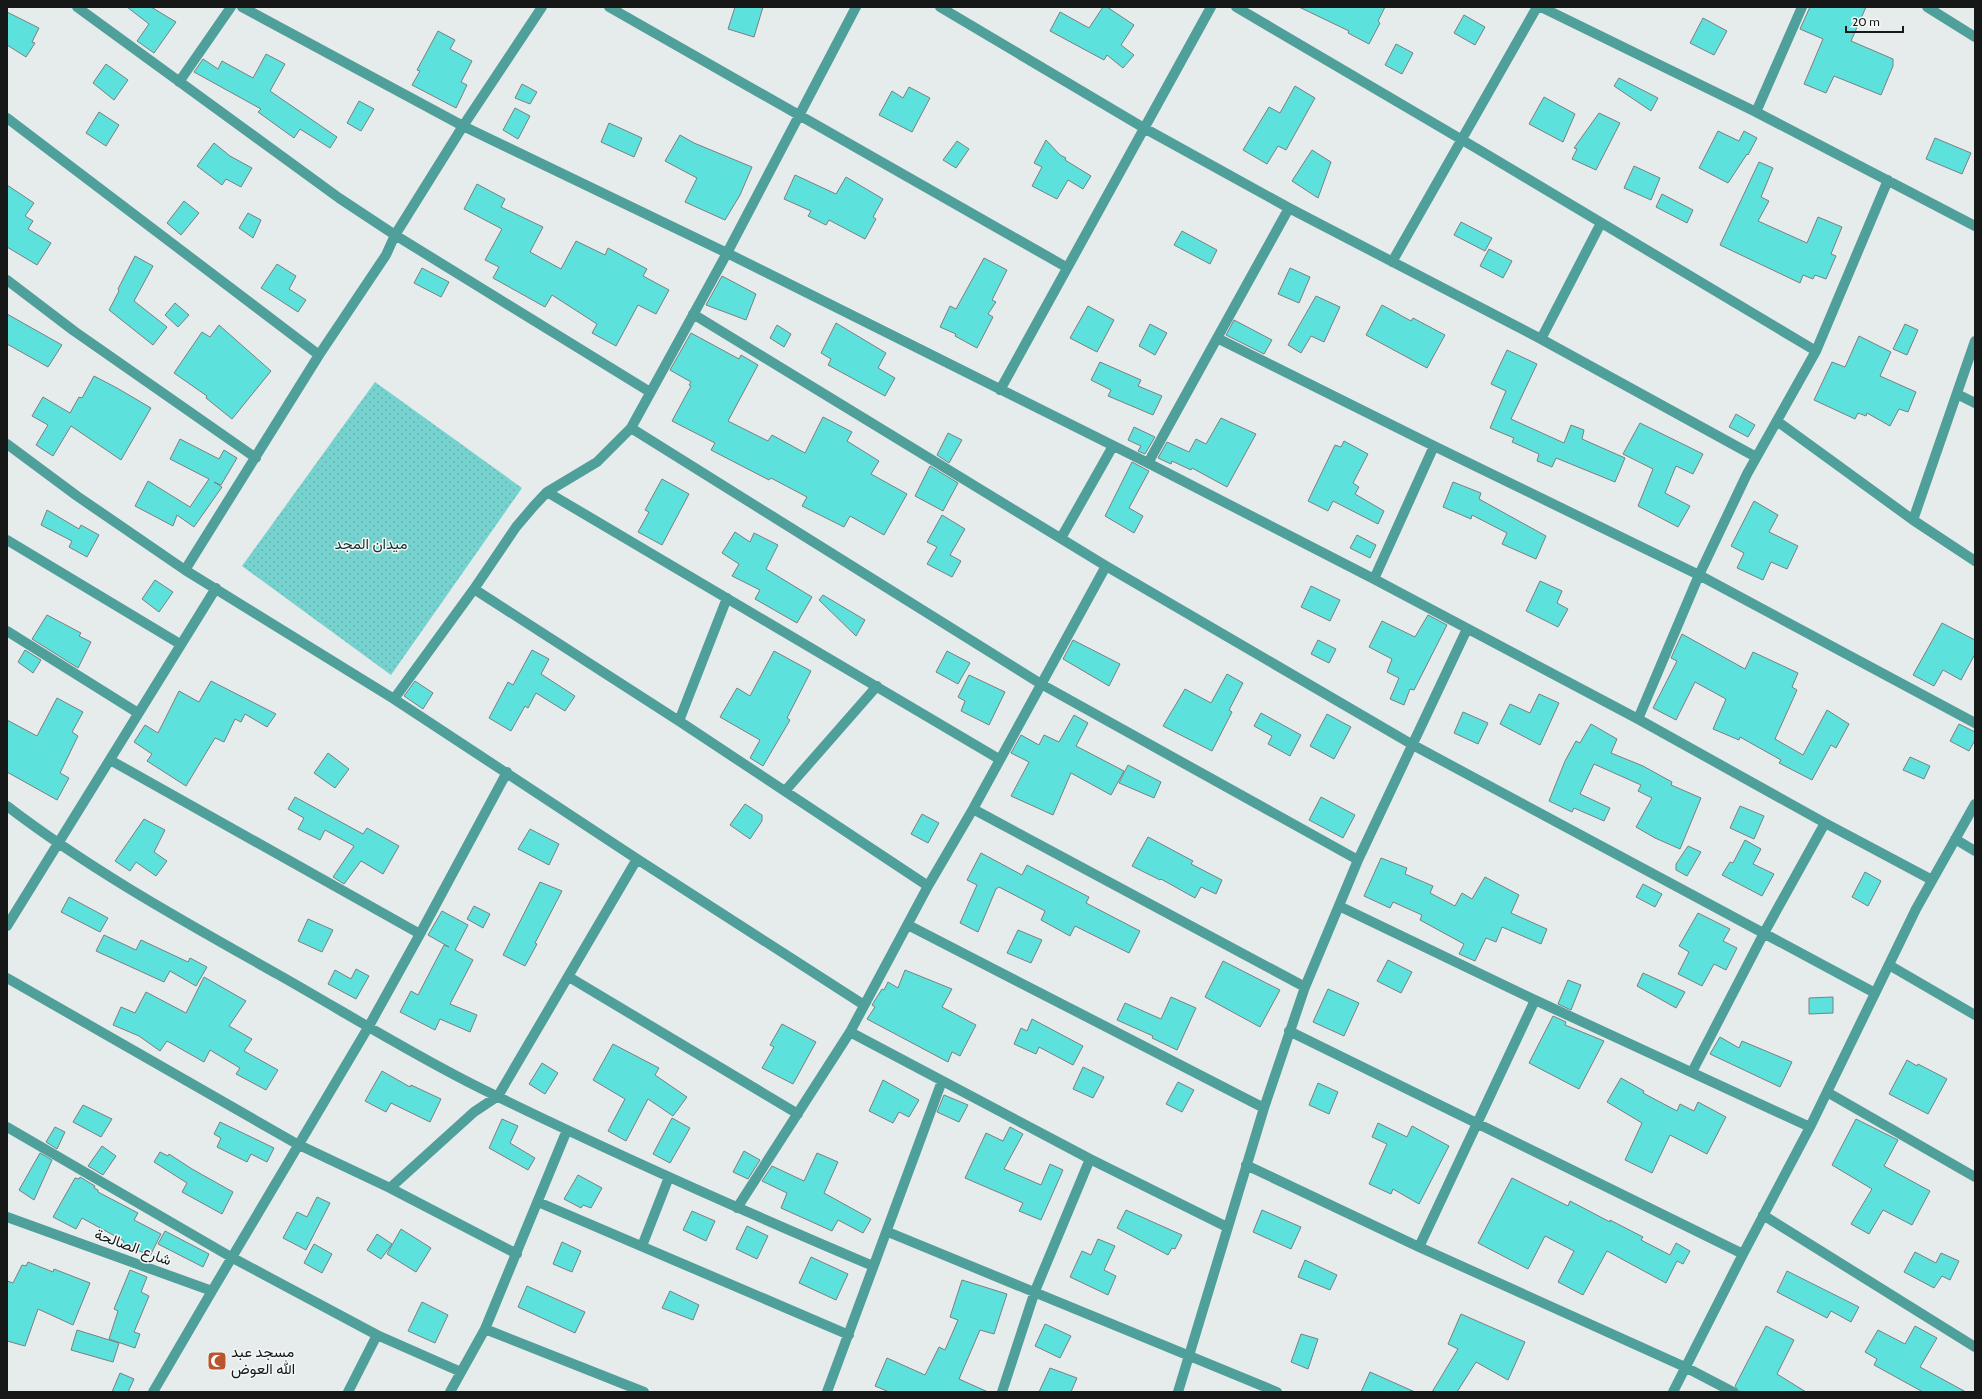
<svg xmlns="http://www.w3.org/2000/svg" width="1982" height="1399" viewBox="0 0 1982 1399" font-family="Cabin,Vazirmatn,sans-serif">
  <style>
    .grass { fill: url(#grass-dots) }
    .building { fill: #5de1dc; stroke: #7b8080 }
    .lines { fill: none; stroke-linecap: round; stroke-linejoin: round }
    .minor { stroke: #4f9f9b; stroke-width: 10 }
    .labels { text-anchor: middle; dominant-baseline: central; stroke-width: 3; stroke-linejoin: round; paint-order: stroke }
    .park-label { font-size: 15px; fill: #172e2d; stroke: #f3f9f8 }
    .street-label { font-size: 15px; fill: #161817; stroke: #f3f9f8 }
    .poi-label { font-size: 15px; fill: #161817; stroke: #f3f9f8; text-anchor: start }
  </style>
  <defs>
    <pattern id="grass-dots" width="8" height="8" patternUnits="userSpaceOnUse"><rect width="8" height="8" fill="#76d2ce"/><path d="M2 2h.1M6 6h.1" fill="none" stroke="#65b4b0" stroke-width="1.8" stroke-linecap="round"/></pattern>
  </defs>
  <rect width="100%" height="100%" fill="#e6ebeb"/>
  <path class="grass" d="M375,382L522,488L391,675L242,566Z"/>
  <path class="building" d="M127,7H151L176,22L154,53L137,41L149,24Z
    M735,7H763L754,37L728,29Z
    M1103,7H1107L1134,25L1121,45L1134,55L1123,68L1107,55L1104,60L1050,31L1060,12L1089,28Z
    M1299,7H1385L1378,21L1380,23L1369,44L1348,33L1349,31Z
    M1810,7H1866L1851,41L1893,59V66L1881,95L1834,76L1826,93L1804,84L1823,39L1800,29Z
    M7,12L39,28L32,42L35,43L26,57L7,45Z
    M1464,15L1485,27L1475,45L1454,33Z
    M1703,18L1727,31L1714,55L1690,43Z
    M438,31L455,40L450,49L472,61L461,82L467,85L456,108L412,85L420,71L417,70Z
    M1396,44L1413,53L1402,74L1385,65Z
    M266,54L285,64L270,91L337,137L330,148L300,129L294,138L258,112L261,109L194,72L203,59L218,69L222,61L253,78Z
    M106,64L128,80L114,100L93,83Z
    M1619,78L1658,98L1651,111L1614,86Z
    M522,84L537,92L530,104L515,98Z
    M1295,86L1315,98L1286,150L1278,146L1267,164L1243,150L1269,107L1280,113Z
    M909,87L930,98L912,132L879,115L892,91L903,98Z
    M1544,97L1575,114L1563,142L1529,124Z
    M359,101L374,109L361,131L347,123Z
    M515,108L530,116L518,139L503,130Z
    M99,112L119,125L106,146L86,133Z
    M1599,113L1620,123L1596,170L1572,159L1577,149L1574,148Z
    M609,123L642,138L634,157L601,142Z
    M1718,131L1739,141L1744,131L1757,138L1748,155L1747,154L1728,183L1699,168Z
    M680,135L694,143L752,167L740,195L725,220L685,202L697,178L665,161Z
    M1935,138L1971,153L1962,174L1926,159Z
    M1046,140L1060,155L1066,158L1065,160L1091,176L1083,189L1068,180L1057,199L1032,186L1042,167L1034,163Z
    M957,141L969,149L956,168L943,160Z
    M214,143L230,156L252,168L241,187L226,179L222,185L197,166Z
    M1312,150L1331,162L1318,198L1292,181Z
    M1759,162L1773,168L1761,197L1769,201L1758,221L1807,243L1818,217L1842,227L1831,254L1836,256L1826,279L1815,275L1813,279L1803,275L1800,283L1720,245Z
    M1634,166L1660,178L1651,200L1624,188Z
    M795,175L836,194L846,177L883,199L873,217L876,219L865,239L829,220L826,225L808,216L811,211L784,199Z
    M477,184L505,199L501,207L543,227L530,252L561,269L576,241L605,255L608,248L647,269L643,276L669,290L656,314L638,305L616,346L592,333L597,324L552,295L545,307L493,278L499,267L485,260L502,229L464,209Z
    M7,185L34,203L25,216L33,221L28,229L51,243L37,265L7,247Z
    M1662,194L1693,210L1687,223L1656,207Z
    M184,201L199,213L181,235L167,223Z
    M248,213L261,220L253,238L239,228Z
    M1461,222L1492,238L1485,251L1454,235Z
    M1182,231L1217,250L1210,264L1174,245Z
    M1489,249L1512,261L1503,278L1480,266Z
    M135,256L153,266L134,301L167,327L153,345L109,310L119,291L118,289Z
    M984,258L1007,270L992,300L996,302L988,314L993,317L977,348L955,336L956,334L940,327L950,306L956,309Z
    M277,264L296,276L289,289L306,300L298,312L261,288Z
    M422,268L449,282L441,297L414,283Z
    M1290,268L1310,277L1299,303L1278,294Z
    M722,276L756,294L746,320L706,305Z
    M1316,296L1340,307L1324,342L1311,336L1301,353L1288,345Z
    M175,303L189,315L178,327L165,315Z
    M1382,305L1411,321L1413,318L1445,335L1427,368L1366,335Z
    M1088,306L1114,320L1097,352L1070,338Z
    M7,314L62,345L48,367L7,344Z
    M1234,320L1272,340L1264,354L1226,335Z
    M836,323L886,353L878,368L895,378L885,396L828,365L831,359L821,353Z
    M1150,324L1167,333L1155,355L1139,346Z
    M1905,324L1918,330L1907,355L1893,349Z
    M219,325L271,371L232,419L206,398L207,396L174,373L202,332L210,337Z
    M777,325L791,334L784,347L770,338Z
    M691,333L739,359L741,355L758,365L728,421L768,441L772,435L805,453L823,417L852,432L847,441L879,461L871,474L907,494L884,535L850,516L844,527L802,506L807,497L771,478L769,480L711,450L715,443L672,421L691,386L689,385L691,382L670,370Z
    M1859,336L1891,352L1880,376L1916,392L1908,412L1899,409L1890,426L1867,413L1866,416L1858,413L1855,419L1814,400L1832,362L1845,367Z
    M1507,350L1537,364L1511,419L1564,443L1571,425L1584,430L1582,439L1625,458L1615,482L1556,458L1552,467L1537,461L1539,454L1512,442L1514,438L1490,428L1506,391L1491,384Z
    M1100,362L1141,380L1138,386L1162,396L1153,415L1108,396L1111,390L1091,380Z
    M94,376L117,388L151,408L121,460L71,426L53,456L36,445L48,425L32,416L43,397L70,413L79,397L82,398Z
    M1736,414L1755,425L1748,437L1729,427Z
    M1221,418L1256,434L1227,487L1192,468L1191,470L1172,461L1171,464L1158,458L1167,442L1189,452L1196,439L1206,444Z
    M1640,423L1703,454L1693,474L1676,466L1665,493L1690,506L1678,527L1638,506L1653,469L1623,454Z
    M1134,427L1155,437L1145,454L1138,451L1141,446L1128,440Z
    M948,433L962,440L949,463L937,455Z
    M180,439L219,459L224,450L237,458L221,485L214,482L222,487L194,527L177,515L173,526L135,506L148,481L190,507L209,479L170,459Z
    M1344,441L1368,454L1353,483L1359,487L1355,494L1384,511L1378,524L1333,501L1328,511L1308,501L1335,445L1341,447Z
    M1132,462L1149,471L1129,508L1143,516L1134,533L1105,516Z
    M930,466L958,483L943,511L915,496Z
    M662,479L689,494L662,545L638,532L649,512L645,510Z
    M1453,482L1481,493L1479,499L1546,536L1536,559L1502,544L1507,533L1472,515L1471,519L1443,507Z
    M1754,501L1778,515L1769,532L1798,546L1787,569L1771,562L1763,580L1737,568L1744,553L1731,546Z
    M47,510L79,529L81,525L99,535L87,557L69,547L72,541L41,525Z
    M942,515L965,529L950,555L961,561L952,577L927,564L937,547L927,542Z
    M735,532L750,542L754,533L778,545L766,569L812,597L797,623L755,599L760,590L732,576L739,564L722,553Z
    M1357,535L1376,545L1370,558L1350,548Z
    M155,580L173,592L159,612L142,599Z
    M1540,581L1562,591L1557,603L1568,609L1558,627L1526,611Z
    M1311,586L1340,600L1330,621L1301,607Z
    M823,595L865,620L856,636L819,600Z
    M47,615L81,633L79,636L91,642L78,668L32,639Z
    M1428,615L1447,625L1414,690L1410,689L1404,705L1390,699L1399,678L1387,672L1392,659L1369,647L1382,621L1415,637Z
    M1942,623L1975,640V654L1961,680L1943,670L1934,686L1913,675Z
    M1682,634L1745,669L1753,652L1798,673L1792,687L1797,690L1775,739L1803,755L1827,710L1849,724L1836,748L1831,745L1812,780L1779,763L1781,760L1740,737L1739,740L1713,729L1726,699L1695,682L1676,720L1653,708L1677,661L1671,658Z
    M1073,640L1120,664L1109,686L1063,659Z
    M1318,640L1336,649L1329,663L1311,654Z
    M25,650L41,660L33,673L18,662Z
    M532,650L549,659L541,674L575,696L565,711L536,693L528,708L525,706L511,731L489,718L508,682L513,685Z
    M774,651L811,671L787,718L790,720L763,766L750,758L760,740L720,717L737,688L750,696Z
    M947,651L970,663L958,684L936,672Z
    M1227,674L1243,683L1229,710L1232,712L1212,751L1163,726L1185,689L1211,703Z
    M969,675L1005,692L989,725L961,711L965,701L958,697Z
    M211,681L276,714L267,727L245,714L241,722L235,719L224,742L215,738L186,786L147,761L152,754L134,742L145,725L158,733L179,691L199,702Z
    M415,681L433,693L423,709L404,696Z
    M1539,694L1559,703L1540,745L1500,724L1510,704L1530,713Z
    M57,698L83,712L72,732L78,736L60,773L69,778L57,800L7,772V720L37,736Z
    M1463,712L1488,723L1478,744L1454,733Z
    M1261,713L1301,735L1290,756L1268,744L1272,736L1254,726Z
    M1327,714L1351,727L1334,759L1310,746Z
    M1074,715L1088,723L1076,746L1124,771L1111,795L1071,773L1053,815L1011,796L1029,762L1011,753L1021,735L1039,745L1044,735L1059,742Z
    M1591,724L1617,739L1611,753L1643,766L1672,782L1671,785L1701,798L1680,849L1655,838L1636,827L1652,798L1638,791L1641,785L1594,764L1580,794L1610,808L1604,821L1574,808L1572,812L1549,801L1565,761L1576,741L1580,743Z
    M1959,724L1975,732V740L1969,751L1950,741Z
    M328,753L349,769L335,788L314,773Z
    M1910,757L1930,766L1924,779L1903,770Z
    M1128,765L1161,782L1154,798L1119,783Z
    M295,797L363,834L367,828L399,846L383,874L361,861L344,884L333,877L354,846L325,830L320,840L298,829L304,818L288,809Z
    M1321,797L1355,815L1343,838L1309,820Z
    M745,804L762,815V821L750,839L730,825Z
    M1740,806L1764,816L1754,839L1730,828Z
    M922,814L939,823L928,843L911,834Z
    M144,819L165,830L154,852L167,861L156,876L136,862L130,871L115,861Z
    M530,829L559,844L549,865L518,849Z
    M1148,837L1193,861L1191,864L1222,880L1216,894L1201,887L1195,898L1161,879L1160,880L1132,866Z
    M1745,840L1761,849L1753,864L1774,874L1762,896L1722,875L1730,862L1733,863Z
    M1688,846L1701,852L1687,876L1676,870V864Z
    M981,853L1022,875L1027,865L1089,897L1086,903L1140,931L1129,953L1075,926L1070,936L1041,920L1045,911L999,887L996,889L978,932L960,923L977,885L967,880Z
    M1381,858L1407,868L1405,874L1433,886L1430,893L1455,906L1462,893L1472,899L1485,877L1519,895L1511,913L1547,929L1541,944L1502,927L1496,942L1486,938L1475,961L1459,954L1464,944L1420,920L1422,915L1393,902L1390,908L1364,896Z
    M1865,872L1881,881L1868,906L1852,897Z
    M540,882L562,891L535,943L537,944L525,966L503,955Z
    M1643,884L1662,894L1655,907L1636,897Z
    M69,897L108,918L100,932L61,912Z
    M474,906L490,914L483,928L467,919Z
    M442,911L468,925L455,950L473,960L450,1004L477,1015L470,1032L440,1019L435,1030L400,1012L411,991L418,995L444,945L449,947L428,935Z
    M1698,913L1730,929L1723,941L1737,948L1726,970L1714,964L1702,986L1678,974L1689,952L1679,946Z
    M308,919L333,930L322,952L298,941Z
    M1018,930L1042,940L1031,963L1007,953Z
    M104,935L136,950L141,940L188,962L190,958L207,967L196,986L170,971L164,982L96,951Z
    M1388,960L1412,972L1401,993L1377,981Z
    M1223,961L1280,990L1260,1027L1205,997Z
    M356,969L369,976L356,999L328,984L335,970L351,979Z
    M905,970L952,989L942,1007L976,1025L960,1056L952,1052L948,1062L867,1019L875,1007L872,1005L882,989L884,990L888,982L898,988Z
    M1643,973L1685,992L1676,1008L1637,986Z
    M204,977L246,1001L229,1026L252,1039L244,1051L278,1070L266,1090L236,1074L240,1068L210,1050L204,1062L167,1041L160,1051L139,1036L113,1025L121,1007L135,1013L146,992L186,1013Z
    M1568,980L1581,985L1571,1010L1558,1004Z
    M1328,989L1359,1003L1344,1036L1313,1022Z
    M1171,997L1196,1008L1177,1050L1152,1038L1153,1036L1117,1020L1125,1003L1161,1019Z
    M1833,997V1013L1809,1014V998Z
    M1553,1016L1566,1022L1565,1025L1604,1041L1579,1089L1529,1063Z
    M1032,1019L1083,1046L1073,1065L1039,1047L1036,1054L1014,1044L1021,1028L1027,1031Z
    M782,1024L816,1042L793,1084L762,1068L774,1047L770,1045Z
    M1720,1037L1739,1048L1742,1041L1792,1062L1780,1087L1710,1054Z
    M613,1044L659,1068L655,1075L687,1097L673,1116L648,1099L626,1141L608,1131L625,1099L593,1080Z
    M1907,1060L1917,1066L1918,1064L1947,1079L1928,1114L1889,1094Z
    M542,1063L558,1073L545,1094L529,1084Z
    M1083,1067L1104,1077L1093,1098L1073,1089Z
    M382,1071L410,1087L411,1085L441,1099L430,1122L391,1103L386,1112L365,1101Z
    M1621,1078L1644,1091L1643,1093L1677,1111L1680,1104L1694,1111L1698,1102L1726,1117L1707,1154L1670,1135L1652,1173L1625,1160L1642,1123L1607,1102Z
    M883,1080L919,1100L909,1117L899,1112L893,1123L869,1111Z
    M1178,1082L1194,1090L1182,1112L1166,1104Z
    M1318,1083L1338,1092L1329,1114L1309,1105Z
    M944,1095L968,1105L959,1122L937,1112Z
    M83,1105L112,1119L101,1137L73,1122Z
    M672,1118L690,1128L670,1163L653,1154Z
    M502,1119L518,1126L510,1143L535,1158L528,1170L489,1148Z
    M1856,1119L1898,1140L1884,1166L1930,1191L1912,1225L1883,1210L1869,1234L1851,1224L1872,1189L1832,1165Z
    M220,1122L274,1148L267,1162L251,1154L247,1162L217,1147L221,1138L214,1134Z
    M1378,1123L1407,1137L1412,1126L1449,1146L1419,1204L1393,1189L1391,1194L1369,1184L1387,1144L1372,1137Z
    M55,1127L65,1132L57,1149L46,1142Z
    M1010,1127L1023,1134L1004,1169L1041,1185L1050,1164L1063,1170L1041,1220L1019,1211L1023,1203L965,1178L986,1133L1003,1141Z
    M102,1146L116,1156L103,1175L88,1166Z
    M744,1151L760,1160L748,1179L733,1172Z
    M160,1152L168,1156L169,1154L192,1169L233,1192L222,1214L182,1192L187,1183L154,1162Z
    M40,1153L52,1160L34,1200L19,1190Z
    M817,1153L838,1162L824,1193L871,1219L863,1233L838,1220L832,1231L781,1208L787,1193L762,1181L772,1166L804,1181Z
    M578,1175L602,1188L591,1208L583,1205L581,1208L564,1199Z
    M80,1177L95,1186L94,1188L98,1190V1192L138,1213L134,1220L161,1234L150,1256L123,1243L124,1241L82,1218L76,1229L53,1217L75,1178L79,1179Z
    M1512,1178L1568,1206L1570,1201L1610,1222V1220L1643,1237L1641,1240L1670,1255L1676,1243L1690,1251L1683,1264L1677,1261L1666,1283L1607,1251L1583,1295L1558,1282L1574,1251L1545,1236L1528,1269L1478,1243Z
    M317,1197L330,1203L306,1250L283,1238L297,1212L307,1217Z
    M1126,1210L1182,1235L1175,1249L1172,1248L1168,1255L1117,1228Z
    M1262,1210L1301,1227L1291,1249L1253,1232Z
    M692,1211L715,1221L706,1241L683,1230Z
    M747,1226L768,1236L757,1259L736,1249Z
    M401,1229L431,1248L416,1272L387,1254Z
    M165,1231L209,1254L203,1267L158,1244Z
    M377,1234L392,1244L381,1259L367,1250Z
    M1098,1239L1115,1246L1104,1270L1116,1276L1108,1295L1070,1277L1082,1251L1091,1255Z
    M562,1242L581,1251L572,1272L553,1264Z
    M314,1244L332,1254L322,1273L304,1263Z
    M1915,1252L1936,1263L1941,1253L1959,1261L1950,1280L1942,1276L1934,1288L1904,1272Z
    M811,1257L848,1274L836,1300L799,1283Z
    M1305,1260L1337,1275L1330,1290L1298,1277Z
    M28,1262L53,1272L54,1269L90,1283L73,1325L38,1309L25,1346L7,1341V1281L13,1283L22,1265L26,1266Z
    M130,1270L147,1277L141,1292L149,1296L134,1332L140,1334L135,1348L109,1339L118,1311L114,1309Z
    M1787,1271L1859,1307L1851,1322L1831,1311L1827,1318L1777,1292Z
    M962,1280L1007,1294L994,1334L980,1330L959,1379L988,1392H889L875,1386L887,1358L925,1375L939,1347L945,1350L958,1320L950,1317Z
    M527,1286L585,1312L575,1333L518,1307Z
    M670,1291L699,1305L693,1320L662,1308Z
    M422,1302L448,1315L435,1343L408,1331Z
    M1461,1314L1525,1342L1508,1380L1476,1362L1457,1392H1432L1458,1349L1448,1344Z
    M1045,1324L1071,1336L1060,1358L1035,1346Z
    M1766,1326L1794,1340L1777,1374L1806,1392H1739L1735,1386Z
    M1915,1326L1937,1338L1920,1367L1966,1392H1923L1874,1365L1877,1359L1865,1352L1878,1330L1905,1344Z
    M77,1330L119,1343L113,1362L71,1350Z
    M1301,1334L1318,1339L1308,1369L1291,1362Z
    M1050,1368L1077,1378L1071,1392H1039Z
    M1370,1372L1415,1392H1361Z
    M120,1373L134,1379L128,1392H112Z"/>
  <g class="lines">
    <path class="minor" d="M77,7L339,198L395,235L650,392
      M242,7L463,126L727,253L1148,463L1374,579L1638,719L1825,823L1932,880
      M609,7L1066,267
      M940,7L1144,128L1289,208L1541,339L1601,223
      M1236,7L1481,151L1816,351
      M1541,7L1756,112L1975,226
      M1927,7L1975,37
      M179,82L231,7
      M1756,112L1802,7
      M7,118L319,355
      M1392,262L1537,7
      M7,280L74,331L256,458
      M693,314L1106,566L1413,745L1875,993
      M1217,338L1434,446L1699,575L1975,723
      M1541,339L1756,457
      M1000,390L1211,7
      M1957,394L1975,403
      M1777,421L1913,520L1975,561
      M631,428L1041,684L1358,860
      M7,444L77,496L185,570L394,699L637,859L864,1005
      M1148,463L1289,208
      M547,492L999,759
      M1913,520L1975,341
      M1061,538L1113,446
      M7,540L180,644
      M185,570L319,355L386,255L395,235L463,126L542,7
      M1374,579L1434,446
      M474,589L679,721L928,886
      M7,631L138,713
      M394,699L474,589L516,527L533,507L547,492L597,462L631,428L727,253L856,7
      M1638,719L1699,575L1747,474L1816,351L1888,180
      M679,721L727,598
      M110,760L420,934
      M785,791L877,686
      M7,806C92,871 187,923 279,975C346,1013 413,1055 482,1089C610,1152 741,1210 873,1266
      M973,809L1305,987
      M1955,839L1975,851
      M1339,906L1535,1000L1810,1127
      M908,925L1264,1108
      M7,926L216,588
      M1889,965L1975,1015
      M569,977L798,1114
      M7,978L297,1144L390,1188L517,1254
      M1289,1031L1743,1254
      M850,1032L1090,1159L1227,1227
      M1692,1072L1764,933L1825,823
      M1827,1092L1975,1177
      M7,1127L231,1257L377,1335L461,1372
      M1246,1165L1419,1247L1685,1367L1733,1392
      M390,1188L474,1112L498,1096L637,859
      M538,1202L849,1335
      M737,1208L850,1032L928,886L973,809L1106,566
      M1763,1215L1975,1347
      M7,1217L212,1291L369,1026L420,934L507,772
      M888,1232L1277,1392
      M642,1246L669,1177
      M1419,1247L1535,1000
      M485,1329L644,1392
      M153,1392L212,1291
      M348,1392L377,1335
      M450,1392L485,1329L567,1130
      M827,1392L942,1081
      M1002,1392L1035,1291L1090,1159
      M1178,1392L1264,1108L1305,987L1358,860L1467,629
      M1673,1392L1743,1254L1810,1127L1916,909L1975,804"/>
  </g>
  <defs>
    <g id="mosque-square" transform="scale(1)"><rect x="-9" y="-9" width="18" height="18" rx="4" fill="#bc552b" stroke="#f3f9f8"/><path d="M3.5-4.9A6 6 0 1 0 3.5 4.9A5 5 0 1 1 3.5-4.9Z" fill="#fff"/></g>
  </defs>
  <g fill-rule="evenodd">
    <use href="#mosque-square" x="217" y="1361"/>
  </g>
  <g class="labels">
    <g class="park-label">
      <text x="371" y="544">ميدان المجد</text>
    </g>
    <g class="street-label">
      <text transform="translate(133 1247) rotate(20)">شارع الصالحة</text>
    </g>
    <g class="poi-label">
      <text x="231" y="1352">مسجد عبد<tspan x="231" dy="17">الله العوض</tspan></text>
    </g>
  </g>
  <rect width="1982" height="1399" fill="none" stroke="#161817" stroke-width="16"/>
  <path d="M1846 26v6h57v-6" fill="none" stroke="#161817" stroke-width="2"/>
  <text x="1852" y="26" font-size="12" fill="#161817" stroke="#f3f9f8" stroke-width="3" paint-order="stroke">20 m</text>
</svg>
